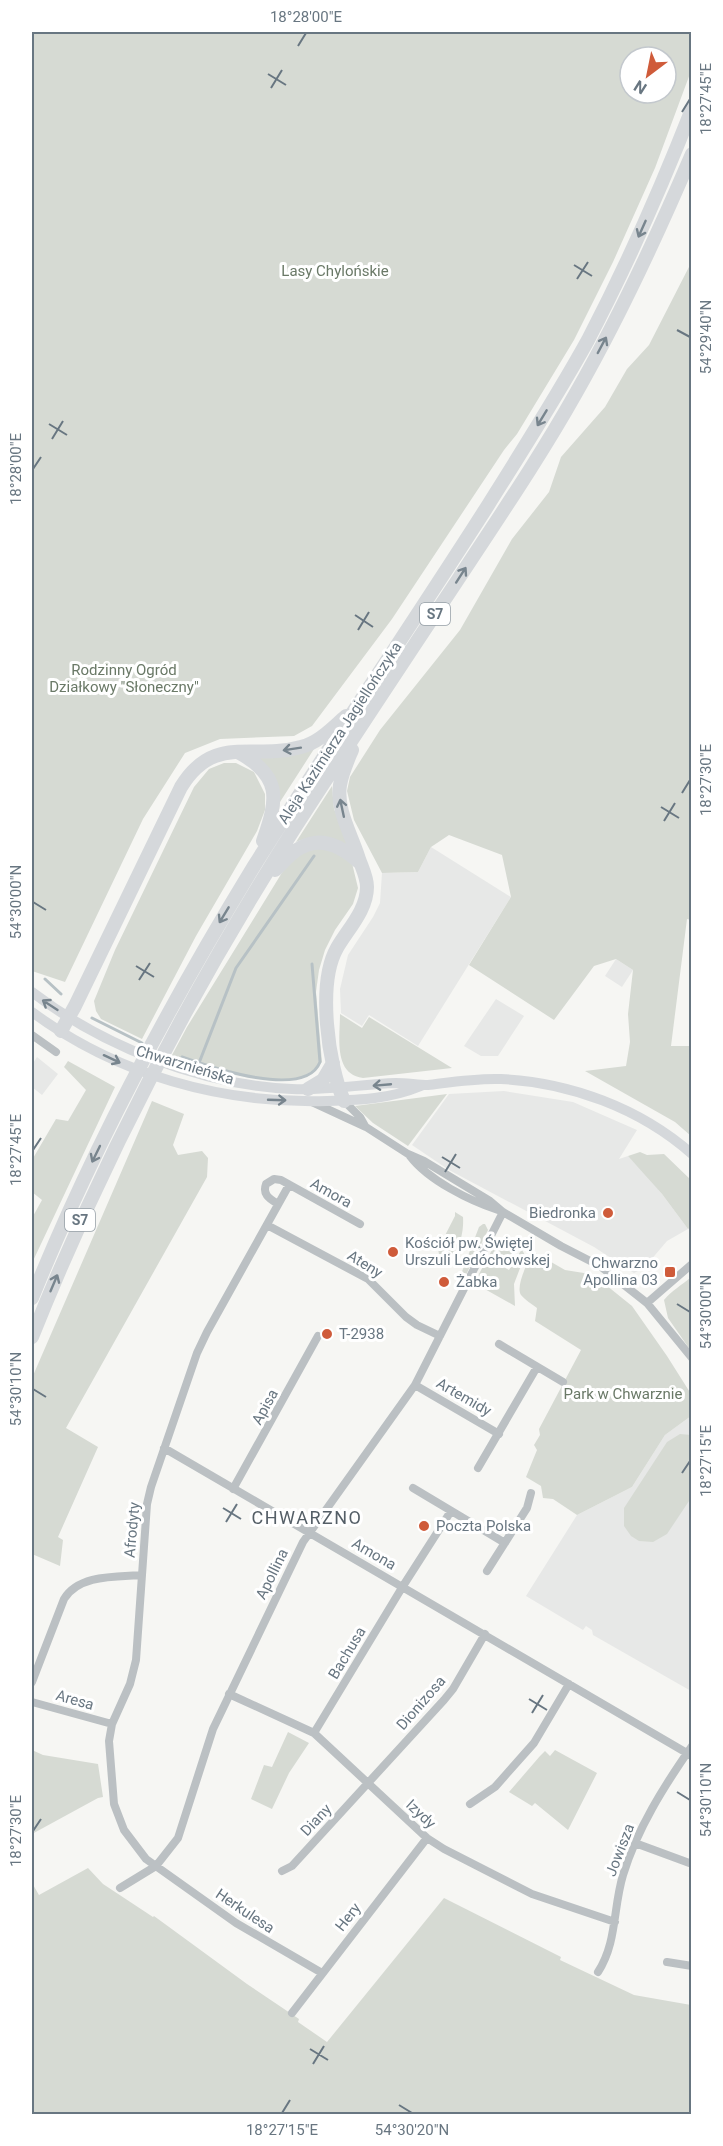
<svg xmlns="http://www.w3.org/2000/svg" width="723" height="2146" viewBox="0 0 723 2146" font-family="Roboto,sans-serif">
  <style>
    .built { fill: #e7e8e7 }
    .green { fill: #d6dad3; fill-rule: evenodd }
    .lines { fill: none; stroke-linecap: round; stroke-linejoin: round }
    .stream { stroke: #b7c1c5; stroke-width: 3 }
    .street { stroke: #bbc0c3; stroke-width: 8 }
    .secondary { stroke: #d5d8db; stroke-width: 10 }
    .highway { stroke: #d5d8db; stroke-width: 14 }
    .oneway { stroke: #78858e }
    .ticks { fill: none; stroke: #687681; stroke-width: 2 }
    .poi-dot { fill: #cf5b3a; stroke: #fff; stroke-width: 2 }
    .labels { text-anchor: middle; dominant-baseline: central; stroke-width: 6; stroke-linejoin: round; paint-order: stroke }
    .shield { fill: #fff; stroke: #959fa7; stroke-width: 1.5 }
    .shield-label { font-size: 14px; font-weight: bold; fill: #687681 }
    .park-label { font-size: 15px; fill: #6a7967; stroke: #fff }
    .street-label { font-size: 15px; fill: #687681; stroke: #fff }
    .poi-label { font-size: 15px; fill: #687681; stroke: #fff; text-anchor: start }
    .quarter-label { font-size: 18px; letter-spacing: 1.5px; fill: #555f67; stroke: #fff }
    .neatline { fill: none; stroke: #687681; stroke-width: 2 }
    .ticks-label { font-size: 15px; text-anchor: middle; fill: #687681 }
  </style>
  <rect width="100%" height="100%" fill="#f6f6f3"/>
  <path class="built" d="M431,847L511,897L418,1046L369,1015L362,1026L341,1013L340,989L348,955L373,917L380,903L382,873L418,872Z
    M616,959L633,970L622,987L605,976Z
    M496,999L524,1016L498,1056H481L464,1046Z
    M37,1057L58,1074L42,1095L32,1087V1065Z
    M504,1091L573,1102L637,1130L619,1159L628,1156L639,1167L662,1194L688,1229L667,1241L644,1268L634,1273L594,1247L449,1170L412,1145L449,1094Z
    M691,1416V1691L593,1635L592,1630L586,1626L583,1630L526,1596L577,1515L632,1487L665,1435Z"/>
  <path class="green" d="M32,32H692L691,71L655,168L613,262L574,340L517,434L504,450L392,619L312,726L294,736L220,739L185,753L143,819L65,982L32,971ZM630,57H666V93H630Z
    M691,263L692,920L687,919L671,1046H691V1136L675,1122L585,1071L626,1066L630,1042L628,1014L633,970L616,959L594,966L554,1020L469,965L511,897L502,855L449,835L431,847L418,872L382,873L354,820L347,791L350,777L380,730L460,630L512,539L549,492L561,457L605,407L627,369L649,345Z
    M314,749L280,802L279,790L256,757Z
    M224,763H236L254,772L265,794V810L257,831L196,936L142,1039L101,1019L96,1011L94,1001L115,950L194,787L209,769Z
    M332,786L334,809L351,849C329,837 320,832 296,842Z
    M316,847L338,851L352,863L358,888L353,904L335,930L325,950L319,970L316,992L322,1062C315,1068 308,1075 299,1078C270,1086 201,1066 171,1057L187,1027L283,871L295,857Z
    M340,1014L362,1028L369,1017L452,1068L363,1078C333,1074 340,1037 340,1014Z
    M68,1061L115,1087L32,1263V1218L42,1200L32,1192V1160L56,1119L68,1121L86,1090L64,1067Z
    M447,1094L408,1146L373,1123L355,1106Z
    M152,1101L184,1114L173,1145L178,1155L202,1151L208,1158L207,1177L66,1428L98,1447L58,1537L63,1540L60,1566L32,1554V1378Z
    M640,1152L647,1155L664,1154L691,1180V1227L688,1229L662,1194L628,1156Z
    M455,1212L463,1217C464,1231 460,1255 444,1258L439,1254L438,1249L455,1216Z
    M483,1224H485L488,1230L463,1281L458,1282L479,1227Z
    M497,1241L514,1248L509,1261L504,1259L500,1265L509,1270L520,1252L522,1250L525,1255L514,1284L515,1306L474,1283Z
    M532,1251L565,1270L590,1274L596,1277L632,1306L667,1356L691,1394V1416L665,1435L632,1487L577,1515L553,1499L543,1498L541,1486L526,1477L537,1450L534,1445L540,1435L539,1429L581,1350L535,1321L537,1308C532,1304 525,1300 521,1295C515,1286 529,1261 532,1251Z
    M691,1277V1351L668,1318L664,1300C672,1290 681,1286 691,1277Z
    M680,1434L691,1435V1498L667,1534L653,1542L639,1541L631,1536L624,1526V1508L667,1442Z
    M288,1732L309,1743L289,1773L272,1809L251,1799L264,1765L272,1767Z
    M32,1750L43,1755L98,1764L103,1797L98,1798L32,1834Z
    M555,1750L597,1773L568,1830L535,1803L532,1806L509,1792L540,1756L545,1751L550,1756Z
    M88,1868L103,1884L153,1917L154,1916L247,1984L299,2019L298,2022L327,2042L444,1898L561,1957L560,1960L634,1995L691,2005V2114H32V1883L39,1895Z"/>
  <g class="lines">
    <path class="stream" d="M45,979L61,994
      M92,1018L142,1043
      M182,1057C210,1067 305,1100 320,1062L312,964
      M199,1063L236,968L314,856"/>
    <path class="street" d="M32,1035L56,1052
      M344,1101L360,1117L365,1126
      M312,1102L366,1127L408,1154L424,1161L490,1201L503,1212L561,1246L600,1266L647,1303L692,1358
      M410,1156C428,1180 470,1201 498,1210
      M289,1185L207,1332L197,1353L151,1487L147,1504L136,1660L130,1684L112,1724L109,1741L114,1804L124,1830L146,1859L236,1923L322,1973
      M278,1204C270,1199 262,1195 266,1184L274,1179L281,1180L360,1224
      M267,1225L368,1279L406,1317L417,1325L440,1336
      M647,1303L692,1264
      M499,1344L563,1382
      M415,1385L499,1434
      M164,1448L692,1756
      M478,1468L537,1367
      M413,1488L505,1543
      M233,1489L318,1336
      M487,1571L527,1508L531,1493
      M32,1682L64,1599C79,1574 117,1577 142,1575
      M229,1694L314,1733L427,1838L444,1849L532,1894L615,1922
      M32,1702L112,1724
      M314,1733L403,1586L451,1511
      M470,1804L495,1787L534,1743L569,1684
      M635,1843L692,1864
      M282,1871L292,1866L444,1700L453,1689L485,1634
      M120,1888L156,1866L178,1838L213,1729L303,1542L415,1385L503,1212
      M667,1962L692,1966
      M598,1972C617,1943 613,1908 623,1875C637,1829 664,1786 692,1746
      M292,2013L427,1838"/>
    <path class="secondary" d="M32,992C104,1047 201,1085 292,1089C327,1091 361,1084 396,1083C407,1083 418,1085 428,1085C452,1082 476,1078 501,1079C569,1082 640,1108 692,1154
      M32,1012C117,1075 222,1104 327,1101C360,1100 390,1099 421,1086"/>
    <path class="highway" d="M238,752C282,776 278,799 263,841
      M275,870C283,863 290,853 300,848C322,835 344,848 360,863
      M61,1031L75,1006L181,787C214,733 252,761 301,747C320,742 332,728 346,716
      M308,1089L323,1080L333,1063
      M344,1101C328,1065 317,983 337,948C348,929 367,910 367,887C367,876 361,866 358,856C351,834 336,809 340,785C342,773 347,762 352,750
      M32,1298C93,1147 169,1005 254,866C329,746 409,629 485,510C520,454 556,398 588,340C627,265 661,188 692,109
      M32,1337C103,1159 191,991 294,829C348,745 404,661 459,578C499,517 540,457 576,393C620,316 657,236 692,154"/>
  </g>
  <defs><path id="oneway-shaft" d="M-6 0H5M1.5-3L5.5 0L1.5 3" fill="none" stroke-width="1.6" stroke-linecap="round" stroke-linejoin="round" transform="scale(1.5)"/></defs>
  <g class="oneway">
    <use href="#oneway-shaft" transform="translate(642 229) rotate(114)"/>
    <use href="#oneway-shaft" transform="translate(602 345) rotate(-62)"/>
    <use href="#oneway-shaft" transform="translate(542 418) rotate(121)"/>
    <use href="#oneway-shaft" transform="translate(461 575) rotate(-57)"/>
    <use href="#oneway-shaft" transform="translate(292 749) rotate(171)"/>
    <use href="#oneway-shaft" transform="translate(342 808) rotate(-102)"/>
    <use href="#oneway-shaft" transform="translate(224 915) rotate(121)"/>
    <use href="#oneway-shaft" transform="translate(50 1005) rotate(-147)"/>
    <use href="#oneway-shaft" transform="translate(112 1059) rotate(25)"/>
    <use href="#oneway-shaft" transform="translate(382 1085) rotate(175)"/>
    <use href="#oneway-shaft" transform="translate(277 1100) rotate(2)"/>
    <use href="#oneway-shaft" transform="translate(96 1154) rotate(116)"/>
    <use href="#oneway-shaft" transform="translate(54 1283) rotate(-67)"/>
  </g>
  <path class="ticks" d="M298,46L306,33M268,74L286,85M271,88L282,70M682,112L690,99M574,265L592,276M577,279L588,262M677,330L690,337M49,424L67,435M52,439L63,421M33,469L41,457M355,615L373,627M358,630L369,612M682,793L690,780M661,807L679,818M664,821L675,803M33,902L46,910M136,966L154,977M139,980L150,963M33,1150L41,1138M442,1157L460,1168M445,1172L456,1154M677,1304L690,1312M33,1389L46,1397M682,1473L690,1461M223,1508L241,1519M226,1522L237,1504M529,1699L547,1710M532,1713L543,1695M677,1792L690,1800M33,1831L41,1819M310,2049L328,2060M313,2064L324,2046M399,2105L412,2113M282,2113L290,2100"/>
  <g class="poi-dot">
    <circle cx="608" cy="1213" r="6"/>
    <circle cx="393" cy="1252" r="6"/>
    <rect x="664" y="1266" width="12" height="12" rx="3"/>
    <circle cx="444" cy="1282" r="6"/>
    <circle cx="327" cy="1334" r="6"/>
    <circle cx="424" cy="1526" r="6"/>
  </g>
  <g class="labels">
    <g class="shield">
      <rect x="420" y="603" width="30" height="22" rx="4.5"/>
      <rect x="65" y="1209" width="30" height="22" rx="4.5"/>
    </g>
    <g class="shield-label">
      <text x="435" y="614">S7</text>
      <text x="80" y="1220">S7</text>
    </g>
    <g class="park-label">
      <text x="335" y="271">Lasy Chylońskie</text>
      <text x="124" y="670">Rodzinny Ogród<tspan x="124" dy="17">Działkowy "Słoneczny"</tspan></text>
      <text x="623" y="1394">Park w Chwarznie</text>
    </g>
    <g class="street-label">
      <text transform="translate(340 733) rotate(-57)">Aleja Kazimierza Jagiellończyka</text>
      <text transform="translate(185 1065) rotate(17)">Chwarznieńska</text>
      <text transform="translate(331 1193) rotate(29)">Amora</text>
      <text transform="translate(365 1264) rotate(32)">Ateny</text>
      <text transform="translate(464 1397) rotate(30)">Artemidy</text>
      <text transform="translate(265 1407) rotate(-61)">Apisa</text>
      <text transform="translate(132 1530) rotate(-85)">Afrodyty</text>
      <text transform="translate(374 1554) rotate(30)">Amona</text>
      <text transform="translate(272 1574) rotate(-64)">Apollina</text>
      <text transform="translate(347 1653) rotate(-59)">Bachusa</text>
      <text transform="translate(75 1700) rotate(16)">Aresa</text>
      <text transform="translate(421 1703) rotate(-49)">Dionizosa</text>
      <text transform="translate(421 1814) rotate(43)">Izydy</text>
      <text transform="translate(316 1820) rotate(-47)">Diany</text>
      <text transform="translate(620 1850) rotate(-69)">Jowisza</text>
      <text transform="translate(245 1911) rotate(34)">Herkulesa</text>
      <text transform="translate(348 1917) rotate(-52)">Hery</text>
    </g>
    <g class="poi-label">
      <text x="596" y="1213" text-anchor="end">Biedronka</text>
      <text x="405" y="1243">Kościół pw. Świętej<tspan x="405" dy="17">Urszuli Ledóchowskej</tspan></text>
      <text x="658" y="1263" text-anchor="end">Chwarzno<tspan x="658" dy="17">Apollina 03</tspan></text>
      <text x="456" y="1282">Żabka</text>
      <text x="339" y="1334">T-2938</text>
      <text x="436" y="1526">Poczta Polska</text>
    </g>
    <g class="quarter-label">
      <text x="307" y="1517">CHWARZNO</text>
    </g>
  </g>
  <rect width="723" height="2146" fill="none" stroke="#ffffff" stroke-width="66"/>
  <g transform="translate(648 75) rotate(212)"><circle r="28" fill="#ffffff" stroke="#c3c8cd" stroke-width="1.5"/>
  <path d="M0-4.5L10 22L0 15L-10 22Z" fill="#cf5b3a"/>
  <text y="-9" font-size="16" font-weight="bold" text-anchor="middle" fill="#687681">N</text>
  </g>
  <rect x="33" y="33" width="657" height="2080" class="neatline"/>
  <g class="ticks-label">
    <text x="306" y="22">18°28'00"E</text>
    <text transform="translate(706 99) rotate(-90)" y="5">18°27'45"E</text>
    <text transform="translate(706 337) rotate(-90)" y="5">54°29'40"N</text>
    <text transform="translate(16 469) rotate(-90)" y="5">18°28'00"E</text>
    <text transform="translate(706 780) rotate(-90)" y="5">18°27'30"E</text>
    <text transform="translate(16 902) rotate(-90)" y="5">54°30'00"N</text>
    <text transform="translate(16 1150) rotate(-90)" y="5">18°27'45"E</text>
    <text transform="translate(706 1312) rotate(-90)" y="5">54°30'00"N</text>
    <text transform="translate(16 1389) rotate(-90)" y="5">54°30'10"N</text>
    <text transform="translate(706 1461) rotate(-90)" y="5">18°27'15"E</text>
    <text transform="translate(706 1800) rotate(-90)" y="5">54°30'10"N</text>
    <text transform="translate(16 1831) rotate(-90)" y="5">18°27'30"E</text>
    <text x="282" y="2135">18°27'15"E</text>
    <text x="412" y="2135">54°30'20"N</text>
  </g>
</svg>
